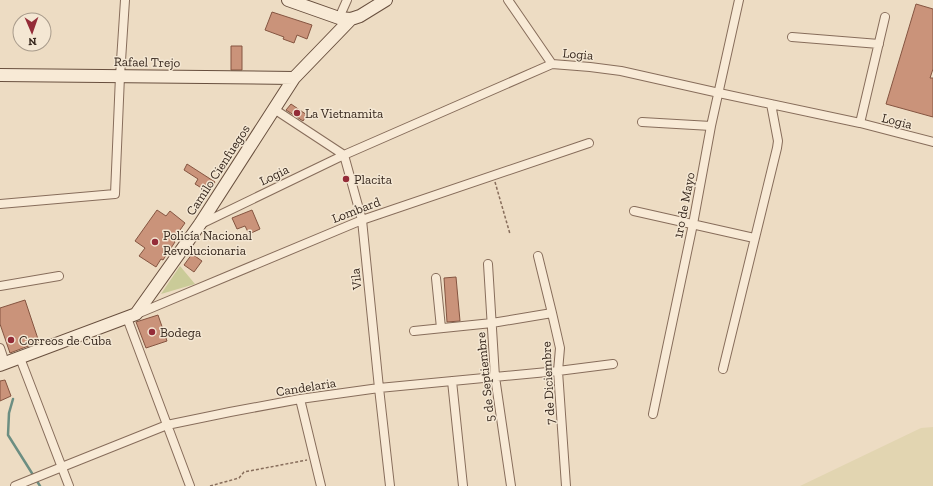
<svg xmlns="http://www.w3.org/2000/svg" width="933" height="486" viewBox="0 0 933 486" font-family="'Zilla Slab',serif">
  <style>
    .farmland { fill: #e2d5b1 }
    .green { fill: #cacb98 }
    .lines { fill: none; stroke-linecap: round; stroke-linejoin: round }
    .stream { stroke: #6c8e82; stroke-width: 2.5 }
    .building { fill: #ca937a; stroke: #855541 }
    .street-casing { stroke: #876d5b; stroke-width: 10 }
    .secondary-casing { stroke: #684f3e; stroke-width: 14 }
    .path { stroke: #876d5b; stroke-width: 1.5; stroke-dasharray: 3 2; stroke-linecap: butt }
    .street { stroke: #f8ead6; stroke-width: 8 }
    .secondary { stroke: #f8ead6; stroke-width: 12 }
    .poi-dot { fill: #942c38; stroke: #f4e7d3; stroke-width: 1.5 }
    .labels { text-anchor: middle; dominant-baseline: central; stroke-width: 3; stroke-linejoin: round; paint-order: stroke }
    .street-label { font-size: 13px; fill: #37281e; stroke: #f4e7d3 }
    .poi-label { font-size: 13px; fill: #37281e; stroke: #f4e7d3; text-anchor: start }
  </style>
  <rect width="100%" height="100%" fill="#eddcc3"/>
  <path class="farmland" d="M933,427V486H800L921,428Z"/>
  <path class="green" d="M180,266L195,284L161,294Z"/>
  <g class="lines">
    <path class="stream" d="M13,399L9,413L8,435L40,486"/>
  </g>
  <path class="building" d="M916,4L933,9V69L930,78H933V117L886,104Z
    M272,12L312,25L307,39L297,35L294,43L283,39L284,37L265,30Z
    M231,46H242V70H231Z
    M291,104L307,115L303,121L286,110Z
    M187,164L215,182L208,192L195,184L198,179L184,170Z
    M157,210L166,216L170,211L185,223L173,240L175,242L163,260L161,259L156,267L139,256L145,248L135,241Z
    M252,210L260,229L249,234L245,226L237,229L232,218Z
    M192,254L202,261L194,272L184,265Z
    M456,277L460,321L447,322L444,278Z
    M25,300L39,342L10,353L0,324V308Z
    M158,315L167,341L146,348L136,322Z
    M5,380L11,396L0,401V381Z"/>
  <g class="lines">
    <g class="street-casing">
      <path id="street" d="M508,0L552,64
        M339,18L347,0
        M792,37L879,44
        M274,109L344,155L362,220L379,388L390,486
        M642,122L711,126
        M860,123L885,17
        M0,204L115,194L120,76L125,0
        M634,211L754,238
        M201,224L344,155L552,64L590,67L621,71L719,93L860,123L933,142
        M538,256L552,313L560,348L558,371L566,486
        M488,264L495,377L511,486
        M436,278L441,328
        M0,286L59,276
        M137,314L362,220L589,143
        M127,318L190,486
        M414,331L492,323L552,313
        M0,348L5,363
        M20,358L69,486
        M723,369L777,148L778,141L771,104
        M452,381L463,486
        M300,399L321,486
        M653,414L693,224L711,126L739,0
        M15,486L62,467L167,425L230,412L300,399L379,388L558,371L613,364"/>
    </g>
    <g class="secondary-casing">
      <path id="secondary" d="M288,0L339,18L351,19
        M0,75L294,78
        M0,365L136,314L200,224L294,78L351,19L360,16L386,0"/>
    </g>
    <path class="path" d="M495,182L510,234
      M210,486L239,478L244,472L307,460"/>
    <use href="#street" class="street"/>
    <use href="#secondary" class="secondary"/>
  </g>
  <g class="poi-dot">
    <circle cx="297" cy="113" r="4"/>
    <circle cx="346" cy="179" r="4"/>
    <circle cx="155" cy="242" r="4"/>
    <circle cx="152" cy="332" r="4"/>
    <circle cx="11" cy="340" r="4"/>
  </g>
  <g class="labels">
    <g class="street-label">
      <text transform="translate(578 54) rotate(5)">Logia</text>
      <text transform="translate(147 62) rotate(1)">Rafael Trejo</text>
      <text transform="translate(897 121) rotate(14)">Logia</text>
      <text transform="translate(218 170) rotate(-57)">Camilo Cienfuegos</text>
      <text transform="translate(274 175) rotate(-26)">Logia</text>
      <text transform="translate(684 205) rotate(-79)">1ro de Mayo</text>
      <text transform="translate(356 210) rotate(-21)">Lombard</text>
      <text transform="translate(356 279) rotate(-96)">Vila</text>
      <text transform="translate(485 377) rotate(-96)">5 de Septiembre</text>
      <text transform="translate(548 383) rotate(-93)">7 de Diciembre</text>
      <text transform="translate(306 387) rotate(-9)">Candelaria</text>
    </g>
    <g class="poi-label">
      <text x="305" y="113">La Vietnamita</text>
      <text x="354" y="179">Placita</text>
      <text x="163" y="235">Policía Nacional<tspan x="163" dy="15">Revolucionaria</tspan></text>
      <text x="160" y="332">Bodega</text>
      <text x="19" y="340">Correos de Cuba</text>
    </g>
  </g>
  <g transform="translate(32 32) rotate(178)"><circle r="19" fill="#f4e7d3" stroke="#a89b8b"/>
  <path d="M0-3L7 15L0 10L-7 15Z" fill="#942c38"/>
  <text y="-6" font-size="11" font-weight="bold" text-anchor="middle" fill="#37281e">N</text>
  </g>
</svg>
